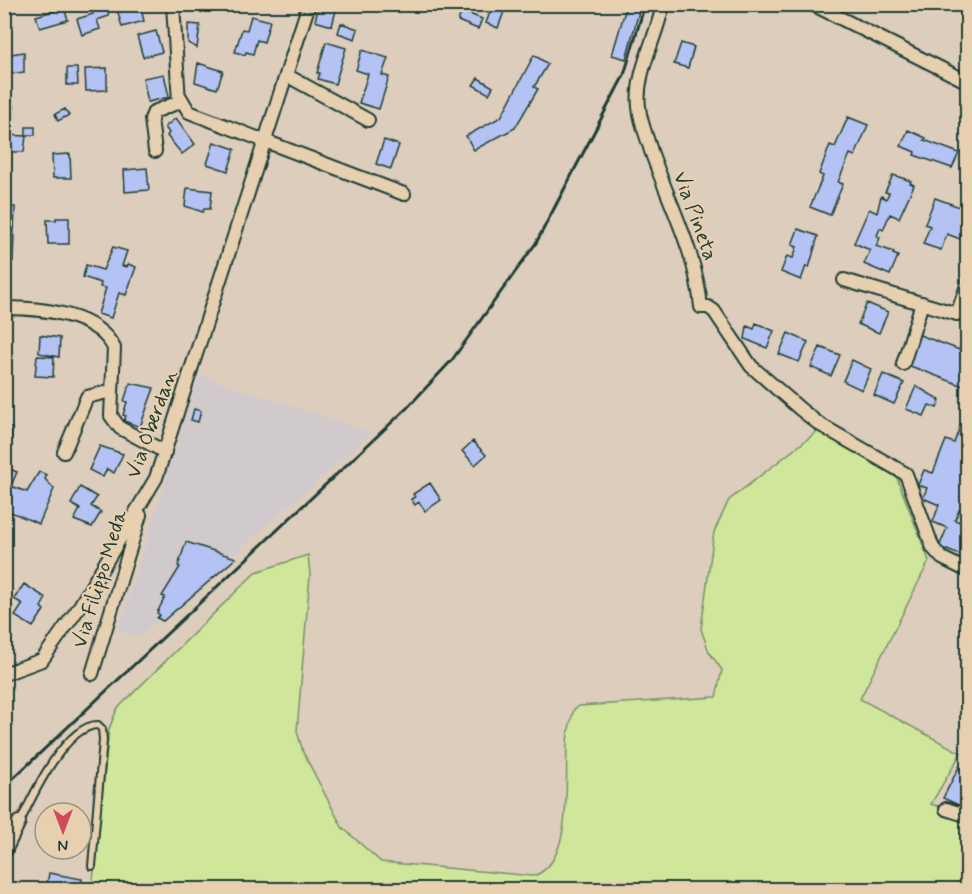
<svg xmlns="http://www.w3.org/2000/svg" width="972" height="894" viewBox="0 0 972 894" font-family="Mynerve,sans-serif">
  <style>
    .built { fill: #d1cacd }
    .green { fill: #cfe69b; stroke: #779268; stroke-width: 1.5 }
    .building { fill: #b4c3f3; stroke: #1f3d34; stroke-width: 1.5 }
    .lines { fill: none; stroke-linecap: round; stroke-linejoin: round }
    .service-casing { stroke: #1f3d34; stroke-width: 10 }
    .minor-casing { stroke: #1f3d34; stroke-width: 16 }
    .service { stroke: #e7d0b0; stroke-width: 6 }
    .minor { stroke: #e7d0b0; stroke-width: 12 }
    .rail { stroke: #1f3d34; stroke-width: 3 }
    .labels { text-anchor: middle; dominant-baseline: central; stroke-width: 4.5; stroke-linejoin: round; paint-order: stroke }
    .street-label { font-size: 21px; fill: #1f3d34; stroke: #e7d0b0 }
  </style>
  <rect width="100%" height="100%" fill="#ddcdbd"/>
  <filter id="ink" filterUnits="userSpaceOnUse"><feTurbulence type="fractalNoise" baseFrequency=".0167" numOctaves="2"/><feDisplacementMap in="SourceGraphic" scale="12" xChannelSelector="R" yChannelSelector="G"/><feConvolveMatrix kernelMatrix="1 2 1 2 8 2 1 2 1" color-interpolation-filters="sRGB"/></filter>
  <g filter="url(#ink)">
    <path class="built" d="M199,375L372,433L139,637L118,630Z"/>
    <path class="green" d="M818,431L850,447L897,478L929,561L860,699L961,753L931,804L967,815V889L92,890L109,729L117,709L256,572L308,555L310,575L297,731L303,752L342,827L381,862L533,876C574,864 565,779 567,745C567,733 571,720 574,709L579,706L716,697L722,670L709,652L701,629L714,532L729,500Z"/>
    <path class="building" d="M85,4H106L109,16L97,20L100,29L82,35L77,19L93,14L91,10L87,11Z
      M132,4H140L144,21L122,27L117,9Z
      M319,4L337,6L332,26L315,21Z
      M493,4L506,6L498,28L486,23Z
      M627,4H641L626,59L612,55Z
      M64,8L68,20L40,28L36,16Z
      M462,11L482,19L478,29L458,21Z
      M251,16L270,21L264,42L257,40L253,54L246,52L245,55L235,52L242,29L247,30Z
      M341,23L358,29L355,39L338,33Z
      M188,24L200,25L197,48L188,43Z
      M156,31L162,52L143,57L137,36Z
      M326,42L346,48L335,84L318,79L320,73H317Z
      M681,43L694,47L688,68L674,64Z
      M362,50L388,58L382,75L389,77L379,109L359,103L368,74L356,70Z
      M24,52V72L4,75V55Z
      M534,55L548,64L534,87L538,89L515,128L474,150L466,136L501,117Z
      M198,63L223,71L217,89L195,82Z
      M67,68H77L78,85H67Z
      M107,68V90L86,91L85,69Z
      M164,74L169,97L148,102L143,78Z
      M478,78L493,87L489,94L473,85Z
      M4,105L14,106L13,125H7L6,135L26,136L24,152H12V148L4,147Z
      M65,109L69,115L58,121L55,114Z
      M848,117L868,125L855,156L850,154L838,182L843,184L830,215L810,207L823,176L819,174L830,145L835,147Z
      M176,118L195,144L182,154L167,136L169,133L165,127Z
      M26,127H35V135H26Z
      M908,130L926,138L924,140L959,153L952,168L914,155L915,152L901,146Z
      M384,140L399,145L391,169L376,164Z
      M214,142L235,149L228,171L207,164Z
      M70,154L71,178H53L52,155Z
      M147,168L149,190L125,192L124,170Z
      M893,175L911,181L910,183L914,185L899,218L890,214L883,230L880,228L877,236L880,238L876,246L894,252L893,254L898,256L890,275L864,264L870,250L854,243L869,209L877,213L881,196L886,199L889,193L885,192Z
      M187,188L212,191L210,209H204L203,212L185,206Z
      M935,198L968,210V242L947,234L941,250L923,244L930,226L925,224Z
      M4,207H15L13,261L4,260Z
      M56,218H69V244H48L47,220H56Z
      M798,229L818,236L809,268L806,266L801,280L781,272L787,256L793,258L797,247L792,245Z
      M113,247L127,251L122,266L127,267L128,264L136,267L126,295L119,293L111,318L98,314L106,288L100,287L101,283L83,277L86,265L103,270Z
      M867,303L888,312L879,333L858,324Z
      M756,323L774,331L767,348L745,339L747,326L754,329Z
      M788,333L808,342L799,362L779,354Z
      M917,334L968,353V388L905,364Z
      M40,335L60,338L59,357L39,353Z
      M820,347L840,355L831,376L811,367Z
      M37,356L54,357L53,377L35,376Z
      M852,360L871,369L862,390L843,381Z
      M883,374L904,383L894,404L874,395Z
      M130,383L154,388L140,427L124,421L126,416L123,415L127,402L124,401Z
      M916,386L940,400L937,408L929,405L924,416L906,409Z
      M967,407L968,513L959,510L955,520L968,525V558L939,547L947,528L933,522L939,505L923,498L927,488L918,485L924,470L933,473L946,440L954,443Z
      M194,409L201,411L198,422L191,420Z
      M4,427L12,428L9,460L4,458Z
      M473,441L486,455L475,465L462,451Z
      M100,446L123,454L114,473L107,469L103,477L89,470Z
      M4,467L17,472L11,486L27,492L39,472L47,475L45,479L54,489L39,524L4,509Z
      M430,483L441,500L425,511L419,502L415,505L411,499L415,497L413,494Z
      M80,487L97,497L91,506L101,512L92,527L74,520L80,509L71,504Z
      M186,542L236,558L163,621L157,618L160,615L157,613L165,597L162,596L180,567L178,566Z
      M24,584L46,598L41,607L44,610L33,627L15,616L23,604L14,599Z
      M959,767L968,771V801L963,807L943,798Z
      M49,873L82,879L80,890H46Z"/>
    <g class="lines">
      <g class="service-casing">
        <path id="service" d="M20,822C32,797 65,725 98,725L102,729L103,740L92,866"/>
      </g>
      <g class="minor-casing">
        <path id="minor" d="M663,4C657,38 635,72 639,107C640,121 647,137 651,151C669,203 696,252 701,307H708L714,311L751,366L800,409L819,424L906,474L933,548L942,558L968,571
          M812,4L968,82
          M286,75L368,120
          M179,95L189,112L404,194
          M155,151L151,119L154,112L179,102L173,4
          M844,280L957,314L968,283
          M4,308C40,308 96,313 114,348L111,416L120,428L165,452
          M903,364L922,303
          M64,452L87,397L111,391
          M4,674L42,660L78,609L156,478L309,4
          M92,674L140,515
          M946,809L968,816
          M4,853L19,822"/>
      </g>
      <use href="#service" class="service"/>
      <use href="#minor" class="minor"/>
      <path class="rail" d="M4,787L406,409L452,360L536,243L624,75L645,4"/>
    </g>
  </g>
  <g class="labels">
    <g class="street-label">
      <text transform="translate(695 216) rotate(70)">Via Pineta</text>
      <text transform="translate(152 424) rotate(-70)">Via Oberdan</text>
      <text transform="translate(100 579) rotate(-73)">Via Filippo Meda</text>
    </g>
  </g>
  <rect width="972" height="894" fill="none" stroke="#e7d0b0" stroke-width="24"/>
  <rect x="12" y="12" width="948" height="870" fill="none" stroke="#1f3d34" stroke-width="2" filter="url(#ink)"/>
  <g transform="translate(63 831) rotate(180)"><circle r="28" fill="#e7d0b0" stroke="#97957e" stroke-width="1.5"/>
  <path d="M0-4.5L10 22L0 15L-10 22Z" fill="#d1495b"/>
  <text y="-9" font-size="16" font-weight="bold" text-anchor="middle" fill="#1f3d34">N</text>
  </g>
</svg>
